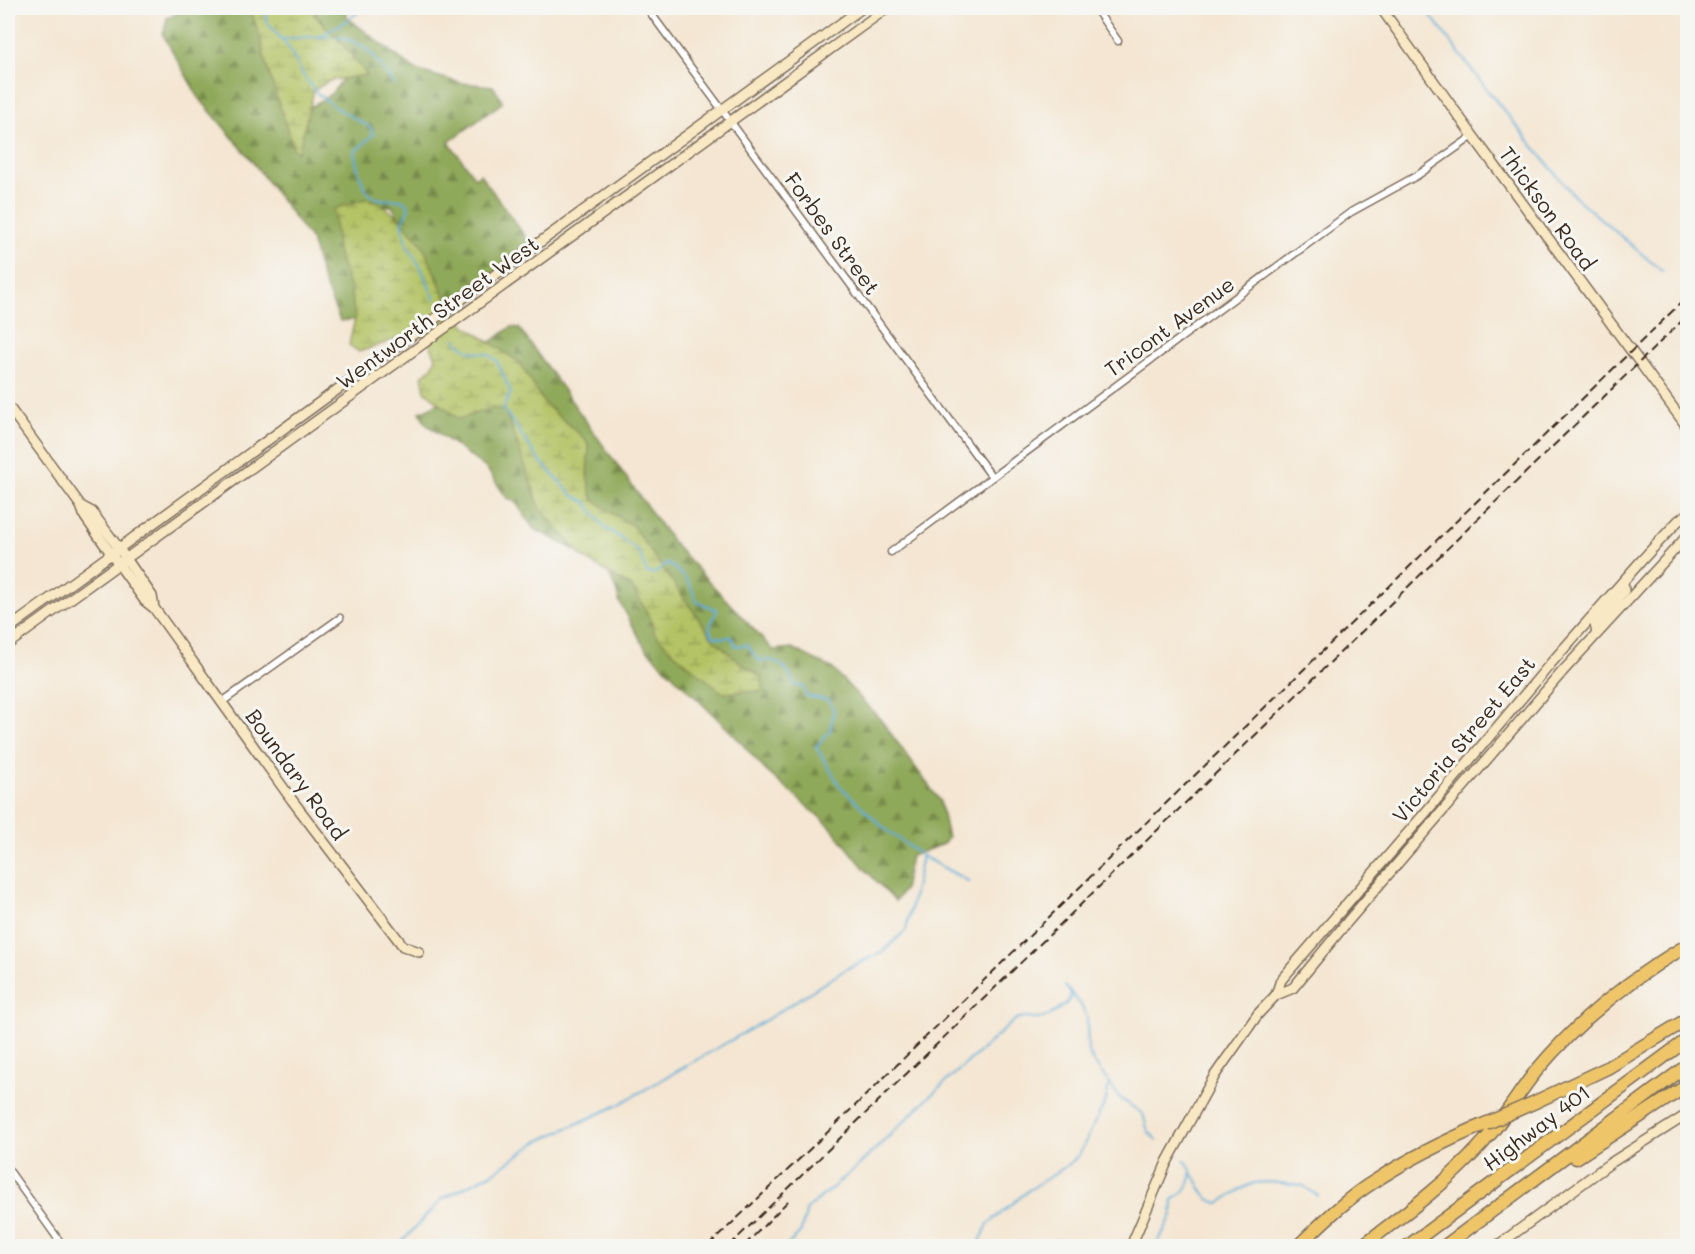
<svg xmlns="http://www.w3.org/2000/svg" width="1695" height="1254" viewBox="0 0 1695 1254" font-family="Mali,sans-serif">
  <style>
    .forest { fill: url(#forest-firs); stroke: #656a3c; stroke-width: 1.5 }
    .wetland { fill: url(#wetland-marsh); stroke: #787642; stroke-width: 1.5 }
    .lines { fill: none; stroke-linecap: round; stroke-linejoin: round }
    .stream { stroke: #5fadd8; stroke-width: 2 }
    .street-casing { stroke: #7c6c5d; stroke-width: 9 }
    .secondary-casing { stroke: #7c6c5d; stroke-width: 12 }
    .highway-casing { stroke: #7c6c5d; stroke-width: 15 }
    .street { stroke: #fff; stroke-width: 6 }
    .secondary { stroke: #f8e8c3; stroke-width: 9 }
    .highway { stroke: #eec569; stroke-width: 12 }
    .rail { stroke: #3b2a1e; stroke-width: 2; stroke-dasharray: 9 4.5; stroke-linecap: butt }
    .highway-bridge-casing { stroke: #7c6c5d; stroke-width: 15; stroke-linecap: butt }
    .highway-bridge { stroke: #eec569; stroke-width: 12 }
    .labels { text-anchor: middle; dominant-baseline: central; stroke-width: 6; stroke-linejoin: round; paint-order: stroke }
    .street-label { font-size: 21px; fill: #3b2a1e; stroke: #f6f6f2 }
  </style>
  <defs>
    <pattern id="forest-firs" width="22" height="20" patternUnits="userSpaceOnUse" patternTransform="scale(1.5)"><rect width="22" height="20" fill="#8fa95a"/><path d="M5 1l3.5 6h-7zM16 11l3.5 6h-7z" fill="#768a4a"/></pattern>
    <pattern id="wetland-marsh" width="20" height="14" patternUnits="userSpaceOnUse" patternTransform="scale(1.5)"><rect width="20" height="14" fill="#b4c365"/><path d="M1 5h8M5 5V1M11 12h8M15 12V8" fill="none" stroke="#949f53"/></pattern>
  </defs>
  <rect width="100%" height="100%" fill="#f6f6f2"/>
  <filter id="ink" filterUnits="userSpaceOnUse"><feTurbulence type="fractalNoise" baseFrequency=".0167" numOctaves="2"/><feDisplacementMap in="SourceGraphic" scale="12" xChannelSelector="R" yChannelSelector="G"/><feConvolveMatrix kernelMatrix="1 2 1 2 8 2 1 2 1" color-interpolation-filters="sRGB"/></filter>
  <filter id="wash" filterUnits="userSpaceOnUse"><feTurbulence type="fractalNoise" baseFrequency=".008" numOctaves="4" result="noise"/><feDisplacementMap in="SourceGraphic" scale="24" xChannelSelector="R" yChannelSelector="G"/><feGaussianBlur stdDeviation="1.35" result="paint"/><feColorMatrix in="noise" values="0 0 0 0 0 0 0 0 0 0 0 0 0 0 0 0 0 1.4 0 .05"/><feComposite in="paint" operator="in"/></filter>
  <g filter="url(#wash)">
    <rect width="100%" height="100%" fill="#f4e6d2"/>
    <path class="forest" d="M191,8H257L301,113L330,95L345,77L318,23L314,8H344L348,18L415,70L461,83L493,86L503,102L449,142L475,178L480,174L532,246L419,328L409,235L392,206H370L368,318L340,321L323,281L311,240L249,157L199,98L163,35L167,18Z
      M511,327L519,328L674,544L773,650L792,648L832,668L881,720L940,801L948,838L943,844L911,856L904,890L895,901L864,868L830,826L766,771L736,737L645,648L619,601L616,589L604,565L534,529L516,503L506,497L487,469L426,424L420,412L437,404L486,409L518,405L491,342Z"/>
    <path class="wetland" d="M250,8H308L344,46L367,75L329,81L314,90L298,153L293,147L266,64L260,37Z
      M365,199L379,202L399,218L423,246L446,299L465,325L520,363L544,403L584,438L589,447L587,475L592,498L611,513L632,525L714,640L743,665L761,676L764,691L723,693L674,653L655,634L648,614L632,587L612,576L581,556L540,508L505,409L492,408L459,419L425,391L422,376L432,367L436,358L428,340L417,332L359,352L349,345L355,318L351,292L337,251L334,209Z"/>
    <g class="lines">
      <path class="stream" d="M266,8V21L289,48L303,75L317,93L332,105L371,128L373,135L354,152C357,164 360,186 371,195C382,205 401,193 409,207L403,220V231L408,247L421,268L435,300
        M1425,8L1488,91L1575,197L1663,272
        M318,37L345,22L364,8
        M282,39C303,38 332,33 352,41C370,47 384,70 394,85
        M454,338L459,344L472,352L488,354L497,361L511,393L503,408L539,460L572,495L586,502L604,527L621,538L639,552L647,573H656L667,563C684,575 690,580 696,601L717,610L709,629L713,636L722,638L731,637L736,646L747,645L759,661C779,657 788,668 794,685L804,687L806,696L828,700L834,710L830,731L816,747L840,786L884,828L922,856L970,882
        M1065,986L1081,1005L1087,1017L1088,1051L1093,1061L1120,1098L1143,1114L1148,1131L1157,1141
        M1192,1173C1201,1185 1202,1200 1219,1203L1243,1188L1254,1183L1268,1182L1302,1185L1318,1196
        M398,1246L442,1199L493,1173L537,1142L618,1105L761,1023L848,968L881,953L906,930L922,856
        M787,1246L801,1231L807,1209L858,1166L930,1096L1016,1019C1024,1016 1028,1019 1036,1019C1050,1018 1061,1009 1070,999L1071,992
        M978,1246L988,1224L1029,1190L1071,1163L1080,1153L1106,1100L1109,1083
        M1156,1246L1172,1215L1173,1199C1188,1192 1199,1173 1184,1160"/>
    </g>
  </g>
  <g filter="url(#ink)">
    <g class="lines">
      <g class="street-casing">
        <path id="street" d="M647,8L992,477
          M1095,8L1118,41
          M891,552L1351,212L1418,175L1473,136
          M222,702L340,618
          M8,1169L63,1246"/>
      </g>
      <g class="secondary-casing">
        <path id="secondary" d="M1381,8L1473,136L1688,428
          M8,406L81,506L85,517L145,601L154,608L292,800L403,946L419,952
          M81,506L92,512L118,547L152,596L154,608
          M8,629L862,8
          M1597,634L1595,624L1624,591L1623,581
          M8,644L887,8
          M1276,995L1281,980L1426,812L1552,662L1641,561L1678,521L1688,514
          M1131,1246L1167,1162L1215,1075L1258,1014L1276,995L1293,988L1348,921L1563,671L1688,535
          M1497,1246L1609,1164L1688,1114"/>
      </g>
      <g class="highway-casing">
        <path id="highway" d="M1533,1103L1607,1068L1688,1019
          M1576,1158L1688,1085
          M1298,1246C1321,1224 1347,1198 1375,1181C1410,1158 1447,1140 1485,1124
          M1362,1246C1403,1215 1445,1185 1480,1146C1502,1123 1517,1094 1537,1070C1580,1019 1631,978 1688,945
          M1408,1246L1688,1039
          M1445,1246L1688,1065"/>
      </g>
      <use href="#street" class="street"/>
      <use href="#secondary" class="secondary"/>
      <use href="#highway" class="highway"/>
      <path class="rail" d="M708,1246L832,1128L1688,296
        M729,1246L1688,315
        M744,1246L789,1200"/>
      <g class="highway-bridge-casing">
        <path id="highway-bridge" d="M1485,1124L1533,1103"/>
      </g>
      <use href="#highway-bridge" class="highway-bridge"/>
    </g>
  </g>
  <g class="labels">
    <g class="street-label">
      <text transform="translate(1548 208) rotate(54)">Thickson Road</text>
      <text transform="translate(833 233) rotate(54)">Forbes Street</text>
      <text transform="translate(437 312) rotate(-36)">Wentworth Street West</text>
      <text transform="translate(1169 326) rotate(-36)">Tricont Avenue</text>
      <text transform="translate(1463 739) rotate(-50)">Victoria Street East</text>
      <text transform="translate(297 774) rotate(54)">Boundary Road</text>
      <text transform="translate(1536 1127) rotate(-37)">Highway 401</text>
    </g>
  </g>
  <rect width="1695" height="1254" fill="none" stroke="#f6f6f2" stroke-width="30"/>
</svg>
